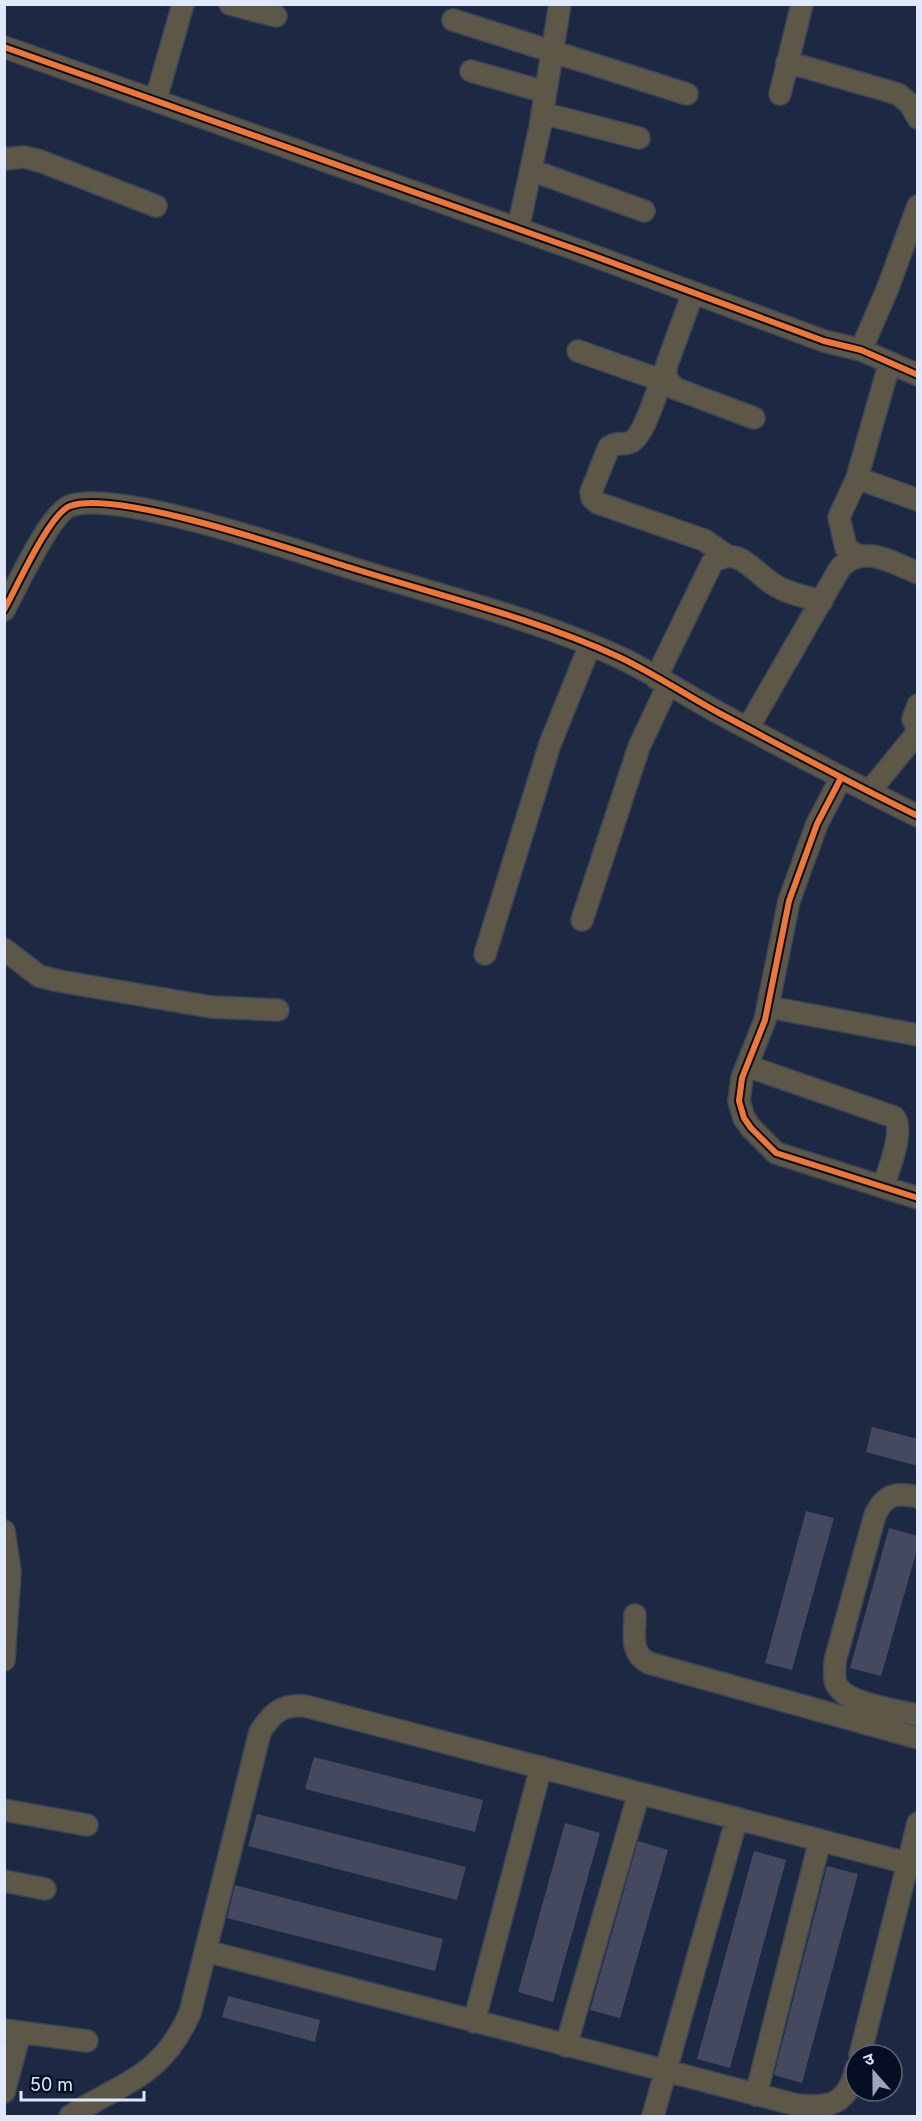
<svg xmlns="http://www.w3.org/2000/svg" width="922" height="2121" viewBox="0 0 922 2121" font-family="Inter,'Noto Sans Devanagari',sans-serif">
  <style>
    .building { fill: #44495f }
    .lines { fill: none; stroke-linecap: round; stroke-linejoin: round }
    .minor-casing { stroke: #3c4558; stroke-width: 24 }
    .minor { stroke: #5d5748; stroke-width: 21 }
    .cycleway-casing { stroke: #060e23; stroke-width: 10 }
    .cycleway { stroke: #f07635; stroke-width: 6 }
  </style>
  <rect width="100%" height="100%" fill="#1d2942"/>
  <path class="building" d="M872,1427L918,1439V1466L866,1452Z
    M806,1511L834,1518L792,1670L765,1663Z
    M889,1528L918,1536V1546L881,1676L850,1668Z
    M314,1757L483,1800L475,1832L305,1789Z
    M257,1814L466,1867L457,1900L248,1846Z
    M565,1823L600,1833L553,2002L518,1992Z
    M638,1841L668,1850L620,2018L590,2010Z
    M754,1851L786,1860L730,2068L697,2059Z
    M827,1866L858,1874L802,2083L774,2075Z
    M235,1885L443,1939L435,1971L227,1918Z
    M228,1996L320,2020L315,2042L222,2017Z"/>
  <g class="lines">
    <g class="minor-casing">
      <path id="minor" d="M230,4L276,16
        M453,20L687,94
        M4,47L586,253L824,341L861,350L918,375
        M787,62L898,94L910,104L918,118
        M471,71L545,92
        M780,94L802,4
        M156,99L183,4
        M542,113L639,138
        M4,159L24,157L40,161L156,206
        M531,170L644,211
        M518,229L540,127L560,4
        M693,293L666,367V377L674,388L754,418
        M861,350L887,290L918,206
        M578,351L669,383
        M661,381C656,394 644,435 631,442C623,446 617,441 609,447L591,492L592,498L598,503L704,540L726,555
        M857,478L918,500
        M857,555L846,548L839,517L857,478L889,365
        M4,610C17,587 49,514 70,506C116,488 305,554 358,570C445,597 536,619 619,657C653,673 686,695 719,713C785,748 850,783 918,816
        M656,678L712,563C739,543 754,574 776,586C790,594 806,597 822,601
        M918,705L913,719L918,730
        M748,728L840,568C863,543 891,562 918,573
        M841,778L817,824L789,901L765,1020L742,1078L739,1101L744,1118L751,1128L776,1153L918,1198
        M869,792L918,732
        M582,920L639,747L668,685
        M4,949L39,976L59,981L211,1007L278,1010
        M485,954L550,744L590,645
        M768,1007L918,1035
        M747,1066L894,1117C905,1131 888,1171 883,1187
        M918,1497C896,1492 885,1494 875,1515L835,1661C835,1667 834,1674 835,1680C839,1704 897,1710 918,1715
        M4,1531L10,1572L4,1660
        M635,1615C635,1634 629,1653 649,1663L918,1738
        M4,1810L87,1825
        M4,1881L45,1889
        M206,1951L797,2105C830,2108 847,2105 856,2069
        M474,2022L541,1767
        M4,2030L87,2041
        M566,2046L639,1793
        M860,2055L918,1823
        M4,2092L20,2033
        M756,2095L820,1840
        M70,2116C124,2081 161,2078 190,2013L260,1732C272,1713 282,1704 305,1706L907,1863
        M653,2116L737,1818"/>
    </g>
    <use href="#minor" class="minor"/>
    <g class="cycleway-casing">
      <path id="cycleway" d="M4,47L586,253L824,341L861,350L918,375
        M4,610C17,587 49,514 70,506C116,488 305,554 358,570C445,597 536,619 619,657C653,673 686,695 719,713C785,748 850,783 918,816
        M841,778L817,824L789,901L765,1020L742,1078L739,1101L744,1118L751,1128L776,1153L918,1198"/>
    </g>
    <use href="#cycleway" class="cycleway"/>
  </g>
  <rect width="922" height="2121" fill="none" stroke="#e0e9fb" stroke-width="12"/>
  <g transform="translate(874 2073) rotate(339)"><circle r="28" fill="#060e23" stroke="#5d6679" stroke-width="1.5"/>
  <path d="M0-4.5L10 22L0 15L-10 22Z" fill="#9ca6ba"/>
  <text y="-9" font-size="16" font-weight="bold" text-anchor="middle" fill="#e0e9fb">उ</text>
  </g>
  <path d="M21 2091v9h123v-9" fill="none" stroke="#e0e9fb" stroke-width="3"/>
  <text x="30" y="2091" font-size="18" fill="#e0e9fb" stroke="#060e23" stroke-width="4.5" paint-order="stroke">50 m</text>
</svg>
